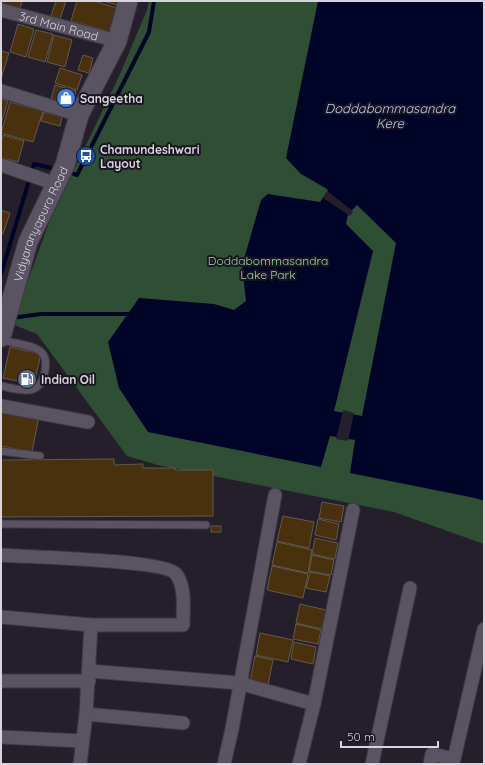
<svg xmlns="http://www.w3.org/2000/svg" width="485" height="765" viewBox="0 0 485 765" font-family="Quicksand,sans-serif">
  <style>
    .green { fill: #2e4f34 }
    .water { fill: #000427; fill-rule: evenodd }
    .pier { fill: #241f2b }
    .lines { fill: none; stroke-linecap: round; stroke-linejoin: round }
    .stream { stroke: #000427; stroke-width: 4 }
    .building { fill: #48310c; stroke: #63594c }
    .lane-casing { stroke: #3d3943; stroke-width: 9 }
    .street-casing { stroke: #3d3943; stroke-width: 15 }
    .secondary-casing { stroke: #3d3943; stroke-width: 21 }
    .lane { stroke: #595362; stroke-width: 7 }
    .street { stroke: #595362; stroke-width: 13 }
    .secondary { stroke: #595362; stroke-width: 19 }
    .labels { text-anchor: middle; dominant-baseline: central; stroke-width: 4; stroke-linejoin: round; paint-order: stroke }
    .street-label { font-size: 12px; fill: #d7d4dc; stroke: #1a1521 }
    .poi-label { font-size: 12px; font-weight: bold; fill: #d7d4dc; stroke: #1a1521; text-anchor: start }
    .park-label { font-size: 12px; fill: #94d9a0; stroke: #1a1521 }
    .water-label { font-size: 13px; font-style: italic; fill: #b2c9f2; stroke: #1a1521 }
  </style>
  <rect width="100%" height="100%" fill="#241f2b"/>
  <path class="green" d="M149,1H484V544L394,512L158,465L127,456L37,334L12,324L50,220L120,74L147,10Z"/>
  <path class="water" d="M318,1H484V501L475,498L350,473L355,440L330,436L321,467L148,432L119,388L108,342L139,298L214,304L234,310L246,301L242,266L261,200L268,194L320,202L328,191L327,189L301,174L286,158ZM357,205L396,243L362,416L334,411L373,251L346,224L348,214Z"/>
  <path class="pier" d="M327,191L353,211L350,216L323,198Z
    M343,410L354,413L348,441L336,439Z"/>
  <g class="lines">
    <path class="stream" d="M74,174L77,175L149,32L154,1
      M1,274L34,164L51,168
      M11,318L41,314H127L132,317"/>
  </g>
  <path class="building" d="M1,1H22L20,9L1,3Z
    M56,1H66L60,19L51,16Z
    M77,1H94L117,8L110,32L71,21Z
    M103,1H118L117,5Z
    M18,24L34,29L26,57L10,52Z
    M36,30L53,34L45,62L28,57Z
    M54,35L72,40L65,67L47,62Z
    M1,51L9,53L1,79Z
    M83,55L93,58L89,73L78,70Z
    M60,68L82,75L77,90L55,83Z
    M55,85L76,91L72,106L51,99Z
    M1,99L8,101L1,124Z
    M10,102L43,111L33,142L1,133Z
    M44,112L62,117L60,126L41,121Z
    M3,135L24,141L18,162L1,158V142Z
    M1,210L10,213L3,234L1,233Z
    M10,347L41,354L34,384L3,378Z
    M1,408L39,416L32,452L1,446Z
    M114,459V465L143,464V468H175V470H213V516L1,517V460Z
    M322,502L344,506L341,522L319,518Z
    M283,516L314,522L309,548L277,541Z
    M318,519L339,524L336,540L315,535Z
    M211,526H221V532H211Z
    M315,538L338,543L335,559L312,554Z
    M277,542L312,550L308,573L272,565Z
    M312,555L334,560L331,575L309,571Z
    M272,566L308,574L303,598L267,590Z
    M310,572L330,576L326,592L306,588Z
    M300,604L326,610L322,629L296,623Z
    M296,624L321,630L318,644L293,639Z
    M260,633L293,640L288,662L256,655Z
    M294,642L316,647L313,664L291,659Z
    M255,656L273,660L268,685L250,682Z"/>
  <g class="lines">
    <g class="lane-casing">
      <path id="lane" d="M1,340C11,343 36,345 42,353C46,357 46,365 45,371C40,398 21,390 1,386
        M1,451L40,456
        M1,524L206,525"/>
    </g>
    <g class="street-casing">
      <g id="street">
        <path id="s1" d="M1,10L117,41"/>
        <path d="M1,91L79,115"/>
        <path d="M1,165L56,184"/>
        <path d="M1,406L88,422"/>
        <path d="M1,555C27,557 165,560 176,574C186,587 183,610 183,625H91L1,617"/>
        <path d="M91,625L86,714L183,723"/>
        <path d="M89,671L239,683L314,704"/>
        <path d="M1,681H89"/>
        <path d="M1,737L82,741"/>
        <path d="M80,764L86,714"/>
        <path d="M224,764L232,729L275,495"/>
        <path d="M299,764L314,704L353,510"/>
        <path d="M372,764L410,588"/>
        <path d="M430,764L432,754L454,759L484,629"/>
      </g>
    </g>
    <g class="secondary-casing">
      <g id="secondary">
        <path id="s2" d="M1,337L28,242L65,165L79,115L117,41L128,1"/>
      </g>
    </g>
    <use href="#lane" class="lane"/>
    <use href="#street" class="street"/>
    <use href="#secondary" class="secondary"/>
  </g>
  <defs>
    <g id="shop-disc" transform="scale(1)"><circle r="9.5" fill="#3f7fe0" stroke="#1a1521"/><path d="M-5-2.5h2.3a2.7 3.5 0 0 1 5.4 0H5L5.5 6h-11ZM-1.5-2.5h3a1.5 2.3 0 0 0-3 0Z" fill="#fff"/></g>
    <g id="bus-disc" transform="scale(1)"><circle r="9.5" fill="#1a4fb4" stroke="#1a1521"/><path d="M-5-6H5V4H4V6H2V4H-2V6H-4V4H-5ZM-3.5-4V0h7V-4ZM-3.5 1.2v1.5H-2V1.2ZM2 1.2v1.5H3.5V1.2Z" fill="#fff"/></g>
    <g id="fuel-disc" transform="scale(1)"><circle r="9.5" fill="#5c6f8a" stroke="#1a1521"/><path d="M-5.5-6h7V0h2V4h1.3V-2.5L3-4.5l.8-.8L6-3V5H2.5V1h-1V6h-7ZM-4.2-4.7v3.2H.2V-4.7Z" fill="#fff"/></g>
  </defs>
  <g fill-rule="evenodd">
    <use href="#shop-disc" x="66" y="98"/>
    <use href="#bus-disc" x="86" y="156"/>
    <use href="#fuel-disc" x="27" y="379"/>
  </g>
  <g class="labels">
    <g class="street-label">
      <text stroke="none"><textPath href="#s1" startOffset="60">3rd Main Road</textPath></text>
      <text stroke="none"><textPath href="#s2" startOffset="120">Vidyaranyapura Road</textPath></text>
    </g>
    <g class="poi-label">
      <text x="80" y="98">Sangeetha</text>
      <text x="100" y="149">Chamundeshwari<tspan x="100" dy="14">Layout</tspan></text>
      <text x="41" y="379">Indian Oil</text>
    </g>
    <g class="park-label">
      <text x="268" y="260">Doddabommasandra<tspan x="268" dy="14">Lake Park</tspan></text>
    </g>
    <g class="water-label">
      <text x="390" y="108">Doddabommasandra<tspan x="390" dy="15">Kere</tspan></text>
    </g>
  </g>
  <rect width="485" height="765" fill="none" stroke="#d7d4dc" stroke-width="4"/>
  <path d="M341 741v6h97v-6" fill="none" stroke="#d7d4dc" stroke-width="2"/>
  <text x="347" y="741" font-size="12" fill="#d7d4dc" stroke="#1a1521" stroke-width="3" paint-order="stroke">50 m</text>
</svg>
